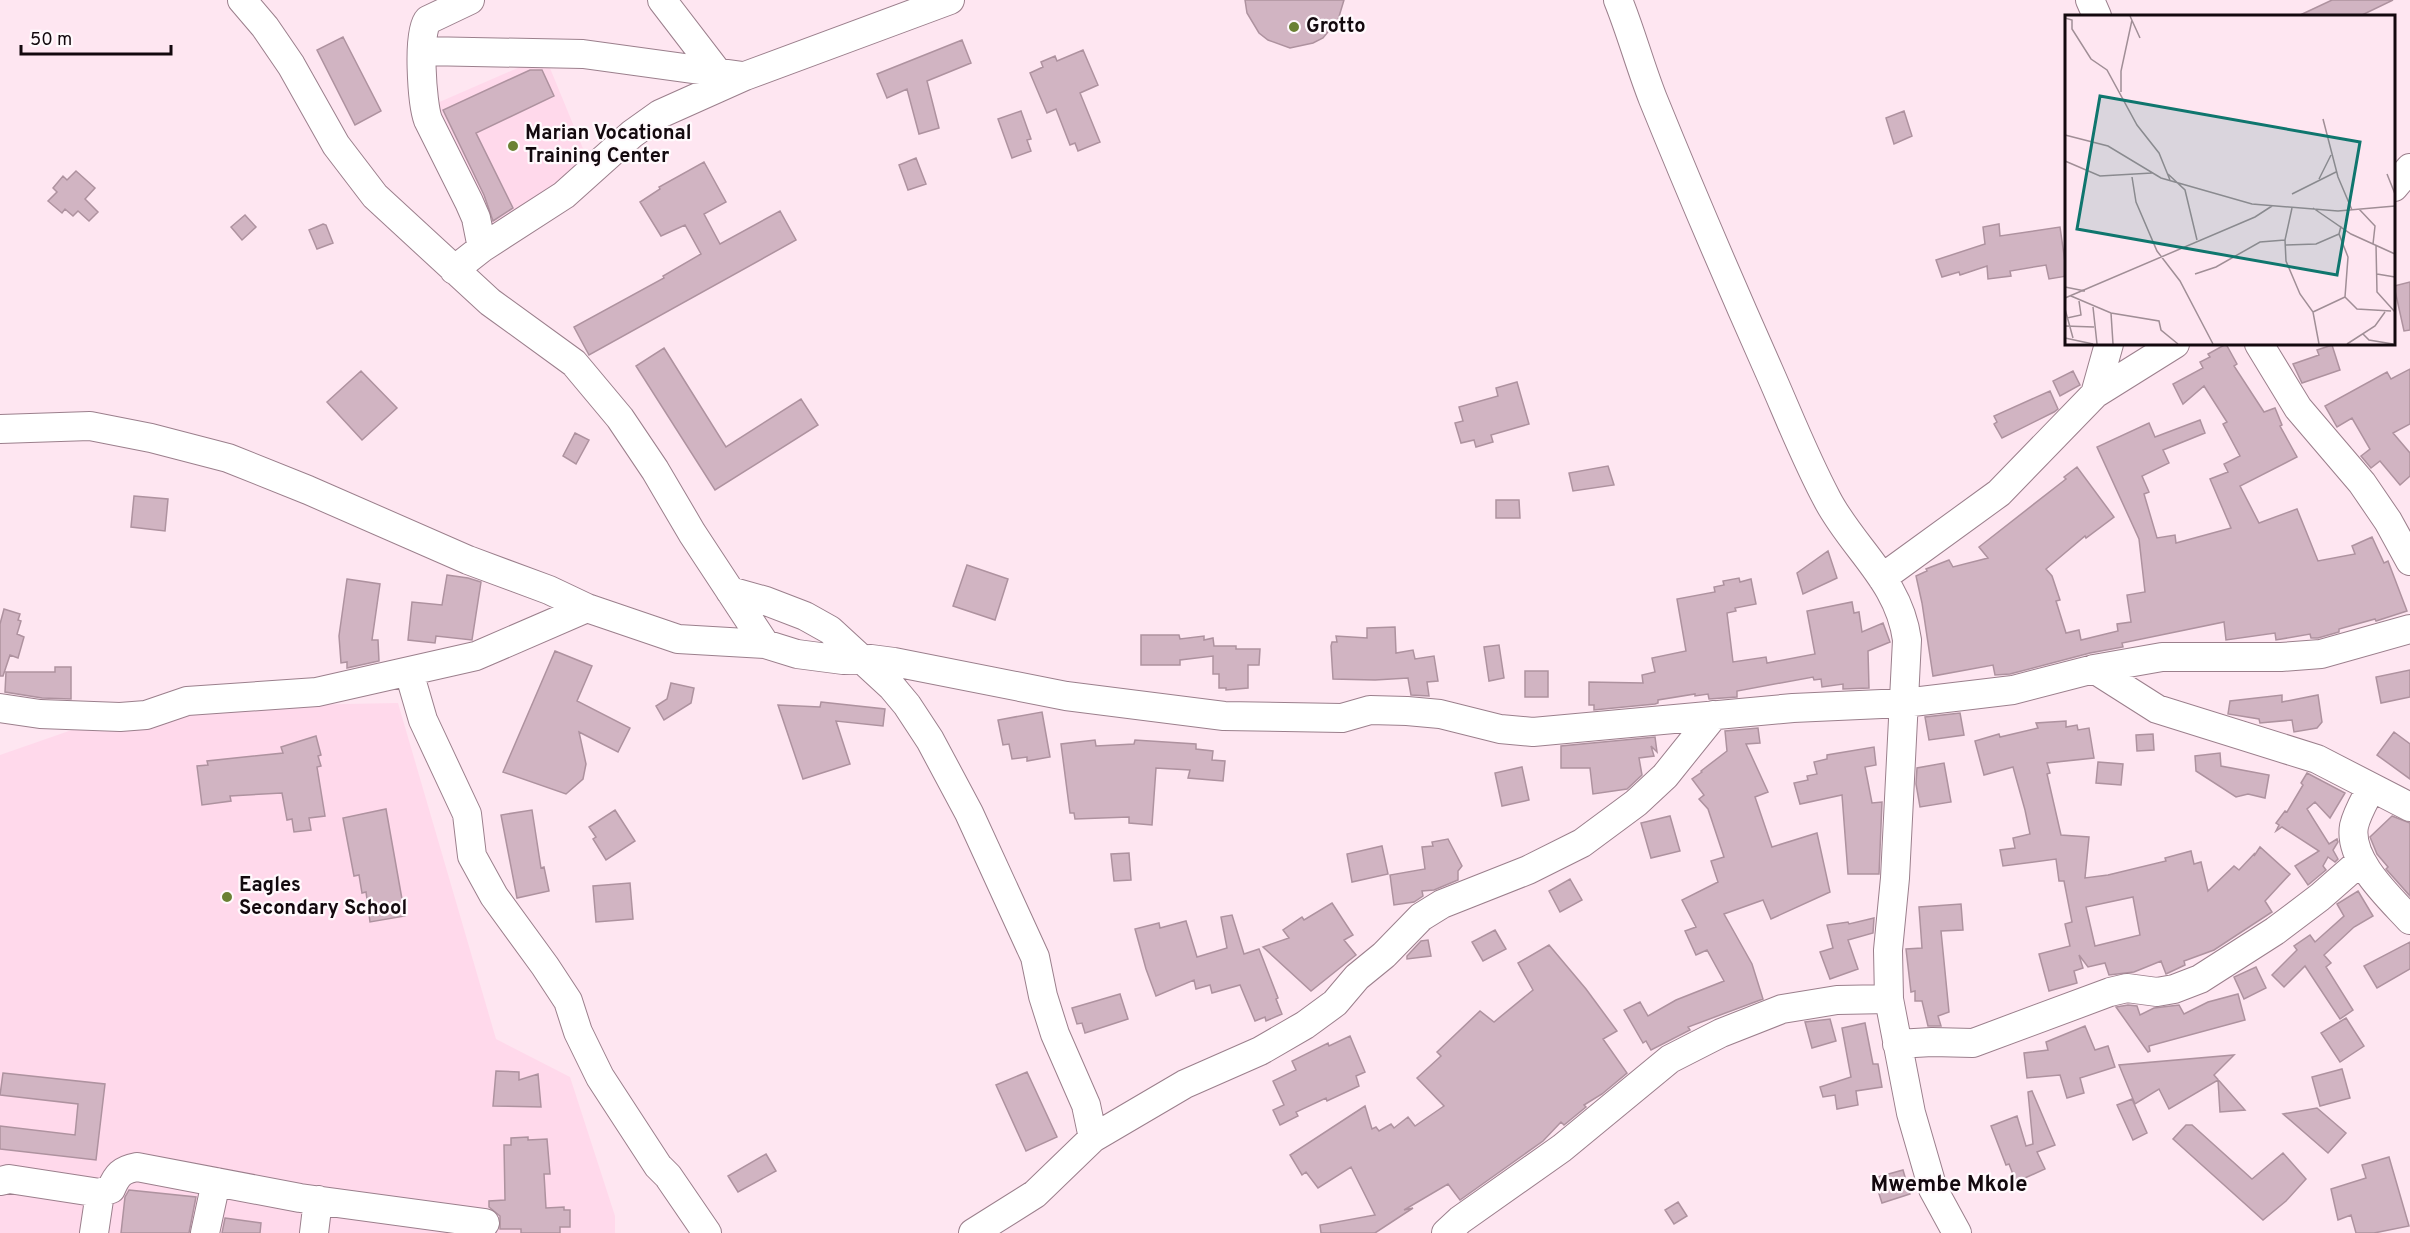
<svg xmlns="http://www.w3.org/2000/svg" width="2410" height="1233" viewBox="0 0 2410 1233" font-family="Overpass,sans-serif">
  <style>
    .built { fill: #ffd9eb }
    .building { fill: #d1b4c2; stroke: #ae929f; stroke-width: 1.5; fill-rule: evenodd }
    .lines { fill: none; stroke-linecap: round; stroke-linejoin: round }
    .minor-casing { stroke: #9b7f8c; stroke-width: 30 }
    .minor { stroke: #fff; stroke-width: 28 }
    .poi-dot { fill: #6a8133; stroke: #fff9fc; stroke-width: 2 }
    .labels { text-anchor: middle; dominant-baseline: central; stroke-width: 4.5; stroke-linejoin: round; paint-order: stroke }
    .poi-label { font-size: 20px; font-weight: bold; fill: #13090e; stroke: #fff9fc; text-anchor: start }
    .quarter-label { font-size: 22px; font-weight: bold; fill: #13090e; stroke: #fff9fc }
    .inset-road { fill: none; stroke: #a08e96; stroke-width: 1.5 }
    .view { fill: #0f766e; fill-opacity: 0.15; stroke: #0f766e; stroke-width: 3 }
    .inset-edge { fill: none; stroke: #13090e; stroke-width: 3 }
  </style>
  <rect width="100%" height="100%" fill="#fee6f1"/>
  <path class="built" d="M545,56L598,185L486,238L428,107Z
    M398,703L496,1039L570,1077L615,1216V1233H0V755L135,708Z"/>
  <path class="building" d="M1245,0H1344L1338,20L1323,38L1313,43L1290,48L1268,40L1259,33L1247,13Z
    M2332,0H2393L2360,16H2298Z
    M343,37L381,111L355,125L317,50Z
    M962,40L971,63L927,81L939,128L919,134L907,89L887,98L877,74Z
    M1083,50L1098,85L1080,93L1100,142L1078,151L1075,143L1070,145L1056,109L1047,113L1030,73L1043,67L1041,62L1055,56L1057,61Z
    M530,70H542L554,96L476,133L513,208L493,221L484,195L443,110Z
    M1021,111L1031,139L1027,140L1031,151L1012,158L998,119Z
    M1904,111L1912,136L1894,144L1886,118Z
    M916,158L926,184L908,190L899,165Z
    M704,162L726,202L704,214L720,244L780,211L796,240L589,355L574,327L664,278L663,276L701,254L685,225L661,236L640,202L660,189L659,187Z
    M76,171L95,188L85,199L98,212L89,221L78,211L73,216L65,209L62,213L48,201L57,192L53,188L63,176L67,180Z
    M245,215L256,227L242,240L231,227Z
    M323,224L326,225L333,243L317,249L309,230Z
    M1999,224L2000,236L2060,227L2067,276L2049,279L2046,265L2010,271L2011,276L1988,279L1987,266L1960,275L1959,272L1942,277L1936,260L1985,244L1983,227Z
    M2410,282V330L2404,331L2394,286Z
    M2226,344L2237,364L2234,366L2264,412L2275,408L2282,425L2280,426L2297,457L2240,486L2259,523L2297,509L2318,561L2355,554L2352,546L2372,537L2384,563L2388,561L2407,611L2376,621L2375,619L2339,629V632L2318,638H2311L2310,634L2276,640L2275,633L2226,640L2224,622L2122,643L2123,647L2090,653L2010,674L1995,675L1993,665L1933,676L1922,603L1916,576L1927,571L1926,569L1949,560L1953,567L1988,558L1979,547L2066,479L2064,477L2077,467L2114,517L2086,538L2085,536L2046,569L2052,576L2060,600L2056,601L2066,633L2079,630L2081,640L2118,631L2117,624L2131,622L2127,595L2145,592L2139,539L2097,447L2149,423L2155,437L2200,420L2205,433L2163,450L2169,463L2142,476L2149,492L2144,494L2157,538L2175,535L2176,543L2231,528L2210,479L2228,472L2224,464L2240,456L2223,424L2227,422L2204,386L2183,404L2173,384L2203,368L2200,362L2210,357L2208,354Z
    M2332,345L2340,370L2302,383L2293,364L2319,355L2317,350Z
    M664,348L726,447L801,399L818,425L715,490L636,366Z
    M2410,369V424L2393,433L2410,453V476L2400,485L2380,461L2371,468L2361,456L2370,449L2352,418L2337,427L2325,406L2387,372L2391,379Z
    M361,371L397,408L362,440L327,402Z
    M2073,371L2080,385L2060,396L2053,381Z
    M1517,382L1529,424L1491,435L1493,442L1476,447L1474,440L1461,443L1455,423L1463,421L1459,407L1498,396L1496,388Z
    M2050,391L2058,409L2054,412L2002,438L1994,424L1997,422L1994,416Z
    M575,433L589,440L576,464L563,456Z
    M1608,466L1614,485L1573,491L1569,473Z
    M134,496L168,499L165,531L131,527Z
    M1496,500H1519L1520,518H1496Z
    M1828,551L1837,578L1803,594L1797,573Z
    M967,565L1008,579L995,620L953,606Z
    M447,575L468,578L481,582L472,640L436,636L435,643L408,640L412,602L442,605Z
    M1739,578L1740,582L1751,579L1756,604L1735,608L1736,611L1727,613L1733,662L1766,657L1767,663L1815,654L1807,611L1852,602L1854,613L1859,612L1862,632L1883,623L1890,642L1868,651L1869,688L1843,689V684L1822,687L1821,679L1814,680L1813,677L1737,691V697L1709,699L1708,694L1695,696V694L1658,700V703L1655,704L1594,710V705H1589V682L1643,683L1642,675L1655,672L1652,658L1686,651L1677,599L1715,592L1714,587L1724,585L1723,581Z
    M347,579L380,584L372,640H378L379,661L347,668V662L341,663L339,636Z
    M4,609L20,614L18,620L21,621L17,634L24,637L18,658L10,655L3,676H0V624Z
    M1395,627L1396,653L1413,650L1415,659L1434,656L1438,681L1427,682L1429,696L1411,695L1408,678L1375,680L1333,679L1331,646L1332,642H1337L1336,636L1367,638V628Z
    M1141,635H1179L1180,639L1204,636V640L1213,638L1214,646H1236V649H1260L1259,665H1248V688L1226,690V688H1219V674H1213V656L1180,660V665H1141Z
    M1499,645L1504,678L1489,681L1484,647Z
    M555,651L592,666L577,701L630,728L618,752L579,732L586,764L583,779L566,794L503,772Z
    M55,667H71V699L42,698L5,692L6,672H55Z
    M2410,670V697L2381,703L2376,677Z
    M1525,671H1548V697H1525Z
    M671,683L694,688L691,703L664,720L656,706L667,699Z
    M2282,695V702L2318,695L2322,722L2317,728L2294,732L2292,720L2260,723L2259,719L2228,714L2230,701Z
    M821,702L885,709L883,726L836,721L850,764L803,779L778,705L820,707Z
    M1042,712L1050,757L1027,761V757L1012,759L1009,744L1003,745L998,720Z
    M1960,713L1964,735L1929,740L1925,717Z
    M2066,721V727L2077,725L2078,730L2089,728L2094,758L2047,763L2050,773L2047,774L2061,835L2089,837L2085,878L2108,875L2166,861L2165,858L2191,851L2194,864L2201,862L2208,891L2234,866L2239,870L2255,853L2254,856L2260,847L2290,874L2265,901L2272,912L2214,950L2184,961L2185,965L2168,973L2166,974L2161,961L2134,972L2109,975L2105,963L2088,967L2079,955L2083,968L2074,971L2077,983L2049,991L2039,954L2070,946L2065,924L2072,922L2064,881H2059L2056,859L2003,866L2000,850L2015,848L2013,838L2030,834L2025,810L2013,767L1984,775L1975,741L1999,734L2000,737L2038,728L2036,723ZM2133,897L2140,935L2095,946L2086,907Z
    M1758,728L1760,743L1746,744L1768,792L1755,797L1772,847L1817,833L1830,892L1771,919L1763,900L1724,914L1752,964L1763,999L1688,1027L1690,1030L1651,1050L1646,1041L1643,1043L1624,1010L1640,1002L1648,1016L1676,1000L1724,981L1707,950L1696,955L1685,931L1696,927L1682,900L1718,882L1711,861L1724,857L1708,809L1699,799L1704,795L1692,779L1702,772L1701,771L1727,751L1725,731Z
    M2394,732L2410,744V779L2377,755Z
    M2153,734L2154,750L2137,751L2136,735Z
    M316,736L321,755L318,756L321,766L317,767L325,816L309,818L311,830L294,832L292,819L287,820L282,793L230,796L231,801L202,805L197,766L208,765L207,761L283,753L281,747Z
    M1655,737L1657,752L1651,746L1654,756L1639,758L1642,775L1627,789L1593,794L1590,768H1561V746Z
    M1095,740L1096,746L1134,744L1135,740L1196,744V749L1213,751L1212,760L1225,761L1223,781L1188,778L1190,770L1156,768L1152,825L1129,823V817L1075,819L1074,813H1070L1061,744Z
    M1874,747L1876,765L1865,767L1872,803L1882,802L1879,874H1848L1842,795L1800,804L1794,783L1808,780L1807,776L1817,774L1814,762L1827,759V755Z
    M2220,753L2221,766L2269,775L2265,798L2248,794L2236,797L2196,771L2195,756Z
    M2098,762L2123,764L2121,785L2096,783Z
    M1944,763L1951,802L1920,807L1916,784L1917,768Z
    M1522,767L1529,800L1502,806L1495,773Z
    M2307,773L2345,793L2330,818L2315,802L2307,809L2329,844L2337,839L2338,842L2333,850L2338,859L2335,862L2328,857L2323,866L2326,870L2308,885L2295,866L2319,851L2282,827L2276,831L2279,825L2276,823L2285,811L2287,812L2303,785L2301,783Z
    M386,809L405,916L370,922L366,892L362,893L359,875L354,876L343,818Z
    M532,810L541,868L544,867L549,891L517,898L501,815Z
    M615,810L635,841L606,860L593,839L596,837L589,827Z
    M1670,816L1680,851L1651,858L1641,823Z
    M2392,816L2410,823V896L2386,869L2388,867L2377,854L2370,837Z
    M1448,839L1462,866L1458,871V880L1434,890L1422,891L1423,896L1414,902L1394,905L1390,875L1425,869L1422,847L1433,846L1432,842Z
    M1382,846L1388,874L1352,882L1347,854Z
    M1129,853L1131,880L1114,881L1111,854Z
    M1570,879L1582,900L1560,912L1549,891Z
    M630,883L633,919L596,922L593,886Z
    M2358,891L2373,916L2354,927L2324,955L2331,963L2326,967L2353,1010L2340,1019L2305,966L2284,987L2272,975L2297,950L2294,946L2310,935L2315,942L2344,916L2337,904Z
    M1332,903L1353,935L1344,940L1356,955L1311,991L1263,947L1289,938L1283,930L1302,917L1304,920Z
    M1961,904L1963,930L1941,931L1949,1012L1938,1016L1941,1026H1928L1922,1001H1915V991L1911,992L1906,949L1922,948L1919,907Z
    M1232,915L1244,954L1259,949L1278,998L1276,999L1282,1014L1266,1021L1265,1017L1255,1021L1240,985L1212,993L1210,985L1196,989L1194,980L1156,996L1146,969L1135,929L1159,923L1160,928L1186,921L1197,957L1227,948L1221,917Z
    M1874,918L1873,933L1848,940L1858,969L1830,979L1820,952L1833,948L1827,925L1848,922L1849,924Z
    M1495,930L1506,949L1483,961L1472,942Z
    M1428,940L1431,956L1407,959V956L1421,941Z
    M2410,942V969L2377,988L2364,966Z
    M1549,945L1586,989L1617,1031L1603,1039L1627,1073L1602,1094L1584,1105L1586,1107L1564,1125L1561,1122L1543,1141L1460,1200L1448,1184L1404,1210L1413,1208L1375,1233H1321L1320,1225L1375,1215L1351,1167L1318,1188L1306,1172L1302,1175L1290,1155L1365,1106L1372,1129L1376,1127L1379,1131L1391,1124L1394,1128L1408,1117L1415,1126L1444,1106L1417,1078L1441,1056L1437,1052L1480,1011L1494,1022L1533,990L1518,963Z
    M2256,967L2266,988L2244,999L2234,977Z
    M1120,994L1128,1019L1085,1033L1082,1023L1077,1024L1072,1008Z
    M2238,994L2245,1020L2149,1046L2150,1051L2148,1052L2116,1007L2128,1005L2137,1006L2140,1015L2154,1008L2179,1005L2184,1014L2208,1002Z
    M2346,1018L2364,1046L2340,1062L2321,1033Z
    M1830,1019L1836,1041L1812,1048L1805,1022Z
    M1865,1023L1873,1064H1878L1882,1087L1856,1091L1858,1105L1837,1109L1835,1095L1823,1097L1820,1087L1851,1077L1842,1028Z
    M2085,1026L2095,1050L2108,1046L2115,1067L2080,1078L2084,1093L2067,1098L2060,1075L2027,1078L2024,1053L2048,1050L2046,1042Z
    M1350,1036L1365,1072L1356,1076L1359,1086L1327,1101L1326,1098L1296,1112L1298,1116L1280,1125L1273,1110L1284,1105L1273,1081L1296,1070L1292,1061L1328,1043L1329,1046Z
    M2234,1055L2214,1075L2245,1110L2220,1112L2218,1080L2169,1109L2159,1089L2135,1104L2119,1065Z
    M2342,1069L2350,1098L2320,1106L2312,1077Z
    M496,1071L519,1072V1080L538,1074L541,1107L493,1106Z
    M1027,1072L1057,1137L1026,1151L996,1085Z
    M3,1073L105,1084L96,1160L0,1149V1126L75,1135L78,1104L0,1095Z
    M2032,1091L2055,1145L2037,1152L2045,1169L2016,1182L2009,1164L2006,1165L1991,1126L2017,1116L2026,1146L2033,1144L2028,1092Z
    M2132,1099L2147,1133L2133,1140L2117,1105Z
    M2317,1108L2346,1133L2328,1153L2283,1114Z
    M2186,1125H2192L2252,1179L2283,1153L2306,1179L2286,1201L2263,1220L2173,1139Z
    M528,1137V1140L547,1139L550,1174H544L546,1208L564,1207V1210H570V1227H560V1233H521V1229H500V1216L489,1207V1201L505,1200L504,1145H511V1138Z
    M766,1154L776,1171L738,1192L728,1176Z
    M2389,1157L2409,1226L2374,1233H2356L2351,1215L2338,1220L2331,1189L2366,1178L2362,1165Z
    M1903,1170L1910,1194L1882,1203L1874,1178Z
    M129,1190L196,1197L189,1233H121L125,1197Z
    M1678,1202L1687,1216L1674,1224L1665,1210Z
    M225,1218L261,1223L260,1233H222Z"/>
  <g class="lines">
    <g class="minor-casing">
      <path id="minor" d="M242,0L265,27L291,65L336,145L375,196L490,302L574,363L620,418L655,470L692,533L765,644
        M470,0L428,20C417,31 422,104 428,120L469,202L476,218L482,248
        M662,0L718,73
        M1618,0C1631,32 1640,66 1653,99C1690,190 1729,281 1769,371C1788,414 1805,458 1827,499C1853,549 1899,580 1907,640L1895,878L1888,950L1889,999L1911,1113L1933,1189L1957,1233
        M2090,0L2097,16
        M423,51L583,54L743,76
        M2394,187L2410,168
        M454,270L482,248L564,195L632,134L660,114L745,76L950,0
        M2259,344L2298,408L2362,483L2388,521L2410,561
        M2095,394L2109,344
        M0,429L90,426L151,438L228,458L308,490L468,560L549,590L587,608L678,639L765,644L797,654L843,660L871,659L894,662L1066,696L1224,716L1342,718L1370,710L1407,711L1440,714L1500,729L1533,732L1793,708L1904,703L2013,690L2094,669L2162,657H2281L2321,654L2410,629
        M1882,578L1999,493L2095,394L2175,344
        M730,591L766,601L805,616L830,630L892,687L907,705L930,740L969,813L1035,957L1043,996L1055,1034L1086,1105L1093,1138
        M2094,669L2157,709L2317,759L2410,807
        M409,672L423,720L467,814L472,856L494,896L545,966L568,1001L578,1032L600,1077L658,1166L668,1176L707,1233
        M0,708L40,714L120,717L146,715L187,701L317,692L476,656L587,608
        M2371,788C2365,800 2357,813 2354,826C2348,860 2389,897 2410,920
        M1897,1044L1932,1042L1973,1043L2110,992L2127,988L2157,992L2174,989L2200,979L2275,931L2320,897L2361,861
        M0,1181L9,1179L100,1193L111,1189C117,1175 121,1170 137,1167L300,1198L485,1223
        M94,1233L100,1193
        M205,1233L216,1182
        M314,1233L318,1200
        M973,1233L1035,1194L1093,1138L1185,1084L1260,1051L1305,1025L1335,1003L1357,977L1384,955L1421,917L1442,904L1528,870L1582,843L1636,803L1665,776L1714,715
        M1446,1233L1460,1220L1562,1148L1670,1059L1721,1033L1782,1009L1837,1000L1889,999"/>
    </g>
    <use href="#minor" class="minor"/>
  </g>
  <g class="poi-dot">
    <circle cx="1294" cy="27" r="6"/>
    <circle cx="513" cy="146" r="6"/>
    <circle cx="227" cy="897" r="6"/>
  </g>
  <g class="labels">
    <g class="poi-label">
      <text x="1306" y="27">Grotto</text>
      <text x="525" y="134">Marian Vocational<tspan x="525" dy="23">Training Center</tspan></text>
      <text x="239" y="886">Eagles<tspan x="239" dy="23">Secondary School</tspan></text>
    </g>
    <g class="quarter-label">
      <text x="1949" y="1185">Mwembe Mkole</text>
    </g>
  </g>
  <g transform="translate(2065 15)">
    <rect width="330" height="330" fill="#fee6f1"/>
    <path class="inset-road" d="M65,1L75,23M0,3L7,5V14L26,44L42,55L72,110L94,138L105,165M56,77V56L67,5M258,104L273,162L287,195M0,120L43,131L96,163L187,189L273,196L330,191M0,146L35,161L87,158M103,159L120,175L132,225M322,159L330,179M67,162L71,187L92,236L115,266L148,329M254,164L266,140M227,179L271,157M227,193L220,225L221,246L235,279L248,297L254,329M248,193L286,219L330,239M294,194L310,211L308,229M276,211L274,219L283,242L280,282L292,294L326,296M220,230L251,229L274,219M311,230L312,277L330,297M130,259L151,252L195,227L220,225M312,259L330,262M0,272L20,276M6,281L46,298L94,306L96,315L113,329M0,283L190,202L207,191M28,292L32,329M0,294L8,323M248,297L280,282M46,298L48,329M2,303L16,300L14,286M0,311L29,312M298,319L304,325L328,329M0,323L28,329M282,329L310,311L320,297"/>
    <path class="view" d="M35,81L295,127L272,260L12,214Z"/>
    <rect width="330" height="330" class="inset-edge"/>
  </g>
  <path d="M21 45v9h150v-9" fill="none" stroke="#13090e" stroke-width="3"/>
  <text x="30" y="45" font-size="18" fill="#13090e" stroke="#fff9fc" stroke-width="4.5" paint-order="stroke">50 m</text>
</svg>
